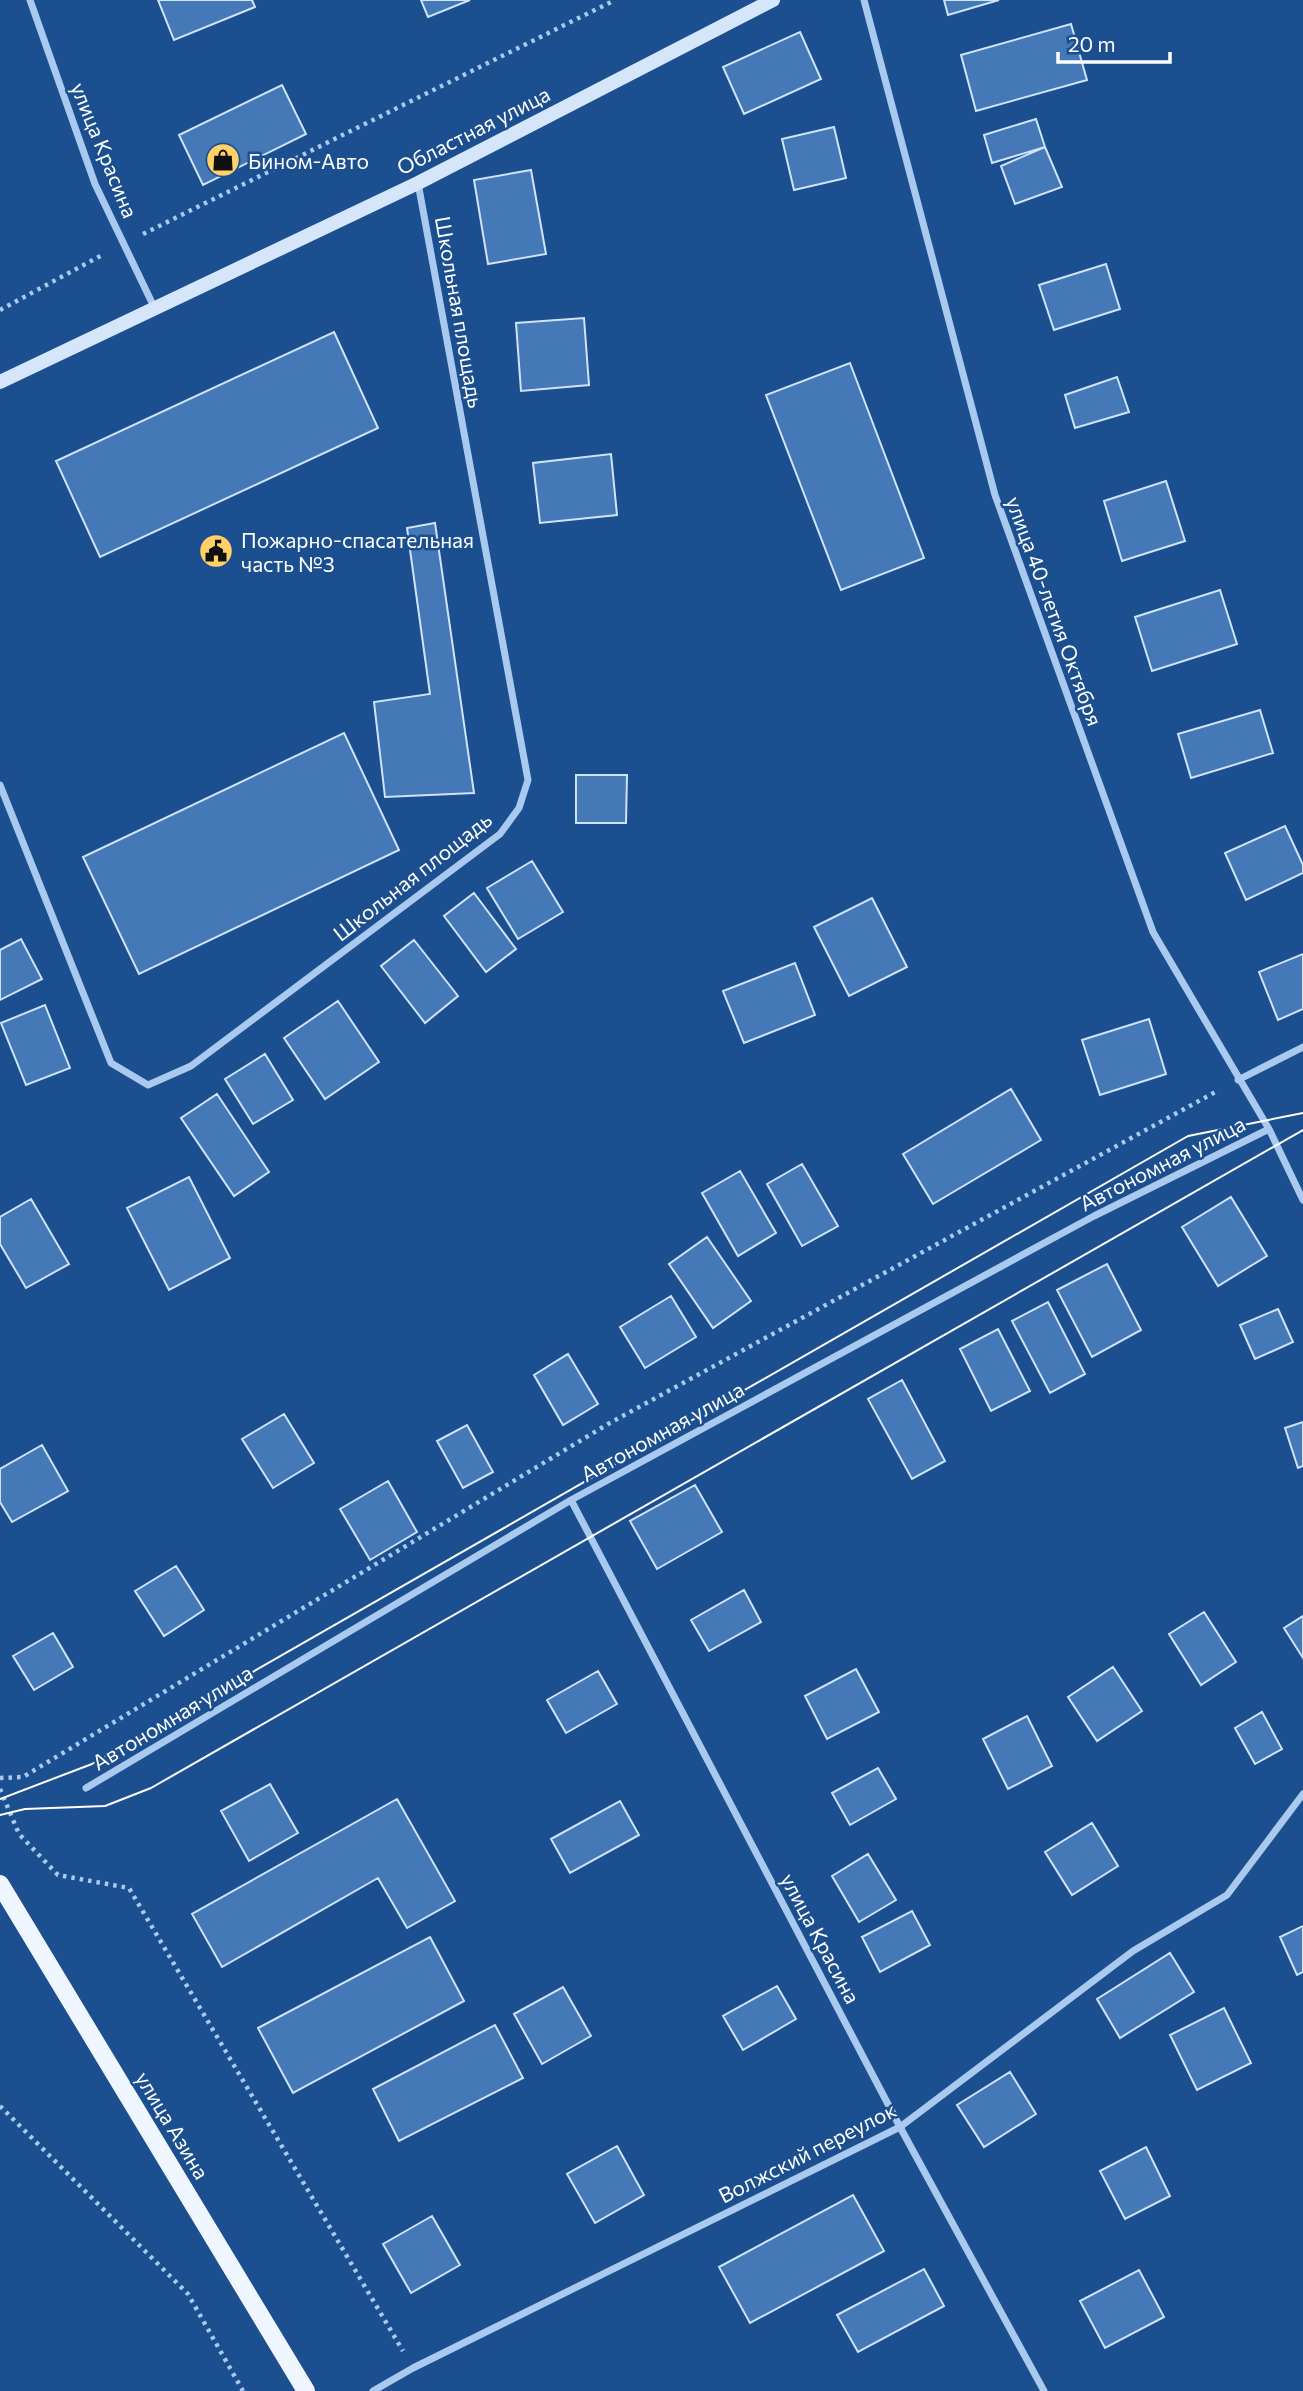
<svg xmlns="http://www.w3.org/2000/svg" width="1303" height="2391" viewBox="0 0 1303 2391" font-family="Commissioner,sans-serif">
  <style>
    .building { fill: #4478b7; stroke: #cfe3fa; stroke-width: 2 }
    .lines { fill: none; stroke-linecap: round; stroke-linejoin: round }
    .path { stroke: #a9c9ee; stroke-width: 4.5; stroke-dasharray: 3.5 5; stroke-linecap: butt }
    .minor { stroke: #a9c9ee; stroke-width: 7 }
    .secondary { stroke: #d6e6fa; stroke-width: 14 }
    .primary { stroke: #f0f6ff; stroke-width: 18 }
    .tram { stroke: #fff; stroke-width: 2 }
    .labels { text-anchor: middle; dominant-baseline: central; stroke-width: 5; stroke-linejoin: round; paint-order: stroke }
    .street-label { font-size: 21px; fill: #fff; stroke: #1b4f8f }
    .poi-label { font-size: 21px; fill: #fff; stroke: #1b4f8f; text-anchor: start }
  </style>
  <rect width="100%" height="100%" fill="#1b4f8f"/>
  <path class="building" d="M158,0H252L255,7L174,40Z
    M421,0H470L428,17Z
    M944,0H999L948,15Z
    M1071,24L1087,80L976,111L961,55Z
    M800,32L821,79L744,114L723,67Z
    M282,85L306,134L203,185L179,135Z
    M1036,119L1045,147L992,163L984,135Z
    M834,127L846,178L794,190L782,139Z
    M1045,147L1062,187L1015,204L1001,166Z
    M531,170L546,254L488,264L474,180Z
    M1106,264L1120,309L1054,330L1039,285Z
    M584,318L589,385L521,391L516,323Z
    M334,332L378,428L100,557L56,461Z
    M850,363L924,558L841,590L766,395Z
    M1117,377L1129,412L1075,428L1065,395Z
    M611,454L617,515L540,523L533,463Z
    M1166,481L1185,541L1122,561L1104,501Z
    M435,523L474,793L385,797L374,702L430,694L407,528Z
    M1220,590L1237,644L1152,671L1135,617Z
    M1260,710L1273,753L1191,778L1178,734Z
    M344,733L399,850L139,974L83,857Z
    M576,775H627L626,823H576Z
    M1285,826L1303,865V873L1246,900L1225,853Z
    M532,861L563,912L518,939L487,888Z
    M474,893L516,949L486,972L444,916Z
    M872,898L907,967L849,996L814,927Z
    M21,939L42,979L0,1000V950Z
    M414,940L458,996L425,1023L381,966Z
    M1303,954V1009L1278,1020L1259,972Z
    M795,963L815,1015L744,1043L723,991Z
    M338,1001L379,1062L325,1099L284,1038Z
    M45,1005L70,1068L26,1085L1,1023Z
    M1149,1019L1166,1074L1100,1095L1082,1040Z
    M265,1054L293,1100L253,1124L225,1079Z
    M1011,1089L1041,1140L933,1204L903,1154Z
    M217,1094L269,1172L234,1196L181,1118Z
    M802,1164L838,1226L802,1246L767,1184Z
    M740,1171L776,1233L738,1256L702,1193Z
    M189,1177L230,1258L169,1290L127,1208Z
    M1231,1197L1267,1256L1218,1286L1182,1227Z
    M31,1199L69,1264L26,1288L0,1244V1217Z
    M707,1237L751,1301L713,1328L669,1264Z
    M1107,1264L1141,1330L1092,1357L1057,1290Z
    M671,1296L696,1337L645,1368L620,1327Z
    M1048,1302L1085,1374L1050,1393L1012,1321Z
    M1278,1309L1293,1342L1255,1359L1240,1325Z
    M998,1329L1030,1391L991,1411L960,1349Z
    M568,1354L598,1404L563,1425L534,1375Z
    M902,1380L945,1461L912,1479L868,1399Z
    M284,1414L314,1463L273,1488L242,1439Z
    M1303,1422V1466L1298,1468L1285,1428Z
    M467,1425L493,1472L463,1488L437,1441Z
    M42,1445L68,1491L12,1522L0,1502V1469Z
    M388,1481L417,1532L370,1560L340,1509Z
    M695,1485L722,1532L657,1569L630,1521Z
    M176,1566L204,1610L164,1636L135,1591Z
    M744,1590L761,1622L709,1651L691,1620Z
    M1204,1612L1236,1662L1201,1685L1169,1634Z
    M1303,1616V1658L1284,1628Z
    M53,1633L73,1667L34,1690L13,1656Z
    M1113,1667L1142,1711L1097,1741L1068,1697Z
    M856,1669L879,1712L827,1739L805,1696Z
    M598,1671L617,1704L566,1733L547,1700Z
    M1262,1712L1282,1749L1255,1764L1235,1728Z
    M1027,1716L1052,1766L1008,1789L983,1739Z
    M878,1768L896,1799L850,1825L832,1793Z
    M270,1784L298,1833L249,1861L221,1811Z
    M397,1799L455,1901L407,1928L378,1878L222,1967L192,1914Z
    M620,1801L639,1835L570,1873L551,1839Z
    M1092,1823L1118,1866L1072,1895L1045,1852Z
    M868,1854L896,1900L859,1922L832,1876Z
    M912,1911L930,1945L880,1972L862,1937Z
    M1303,1926V1972L1297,1975L1280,1937Z
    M430,1937L464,2001L293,2093L258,2028Z
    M1170,1953L1194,1992L1120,2038L1097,1999Z
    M777,1986L796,2019L743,2050L723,2016Z
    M563,1987L591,2036L542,2064L514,2014Z
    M1224,2008L1251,2063L1197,2090L1170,2035Z
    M495,2025L523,2078L399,2141L373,2089Z
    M1010,2072L1036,2114L984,2147L957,2105Z
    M617,2146L644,2195L595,2223L567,2174Z
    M1146,2147L1170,2196L1125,2219L1100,2171Z
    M853,2195L884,2251L750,2323L719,2267Z
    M432,2216L460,2265L411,2293L383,2244Z
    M924,2269L944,2306L858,2352L837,2315Z
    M1139,2270L1164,2317L1105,2348L1080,2301Z"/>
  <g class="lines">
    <path class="path" d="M143,234L615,0
      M0,310L104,254
      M0,1778L23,1777L608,1424L1219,1090
      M0,1789L19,1834L58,1875L129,1888L403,2351
      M0,2106L188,2294L243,2391"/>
    <path class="minor" d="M30,0L95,184L155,309
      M864,0L995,495L1153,932L1269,1129L1303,1200
      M0,785L111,1063L148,1085L191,1066L500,834L519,808L528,780L418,183
      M1238,1080L1303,1047
      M571,1500L900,2127L1044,2391
      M86,1788L571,1500L1094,1216L1269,1129
      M373,2391L413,2368L900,2127L1133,1951L1227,1895L1303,1794"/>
    <path class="secondary" d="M0,382L418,183L773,0"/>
    <path class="primary" d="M0,1884L306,2391"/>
    <path class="tram" d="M0,1799L92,1764L1188,1136L1303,1113
      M0,1815L25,1809L105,1806L151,1788L1303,1130"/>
  </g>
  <defs>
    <g id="shop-disc" transform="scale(1.75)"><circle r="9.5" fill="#ffd166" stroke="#1b4f8f"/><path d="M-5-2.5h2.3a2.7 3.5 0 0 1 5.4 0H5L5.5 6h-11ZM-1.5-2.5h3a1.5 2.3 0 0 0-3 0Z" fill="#111"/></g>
    <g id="civic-disc" transform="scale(1.75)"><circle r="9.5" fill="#ffd166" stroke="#1b4f8f"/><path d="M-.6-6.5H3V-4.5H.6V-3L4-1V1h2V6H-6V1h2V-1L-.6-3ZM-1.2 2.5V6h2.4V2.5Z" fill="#111"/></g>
  </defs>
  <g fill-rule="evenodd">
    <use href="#shop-disc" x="223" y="160"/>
    <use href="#civic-disc" x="216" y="551"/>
  </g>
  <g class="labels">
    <g class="street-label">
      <text transform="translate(473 130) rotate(-27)">Областная улица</text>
      <text transform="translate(105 150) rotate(68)">улица Красина</text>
      <text transform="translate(460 312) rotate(80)">Школьная площадь</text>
      <text transform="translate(1055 611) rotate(70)">улица 40-летия Октября</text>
      <text transform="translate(412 876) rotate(-38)">Школьная площадь</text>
      <text transform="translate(1162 1163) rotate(-27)">Автономная улица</text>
      <text transform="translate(662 1431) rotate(-29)">Автономная улица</text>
      <text transform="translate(172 1717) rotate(-31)">Автономная улица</text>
      <text transform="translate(821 1938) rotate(62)">улица Красина</text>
      <text transform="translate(173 2125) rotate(59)">улица Азина</text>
      <text transform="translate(807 2152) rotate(-27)">Волжский переулок</text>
    </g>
    <g class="poi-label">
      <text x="248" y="160">Бином-Авто</text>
      <text x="241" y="539">Пожарно-спасательная<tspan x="241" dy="24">часть №3</tspan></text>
    </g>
  </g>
  <path d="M1058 52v10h112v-10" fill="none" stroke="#ffffff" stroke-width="3.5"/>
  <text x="1068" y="52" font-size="21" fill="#ffffff" stroke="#1b4f8f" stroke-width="5" paint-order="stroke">20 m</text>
</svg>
